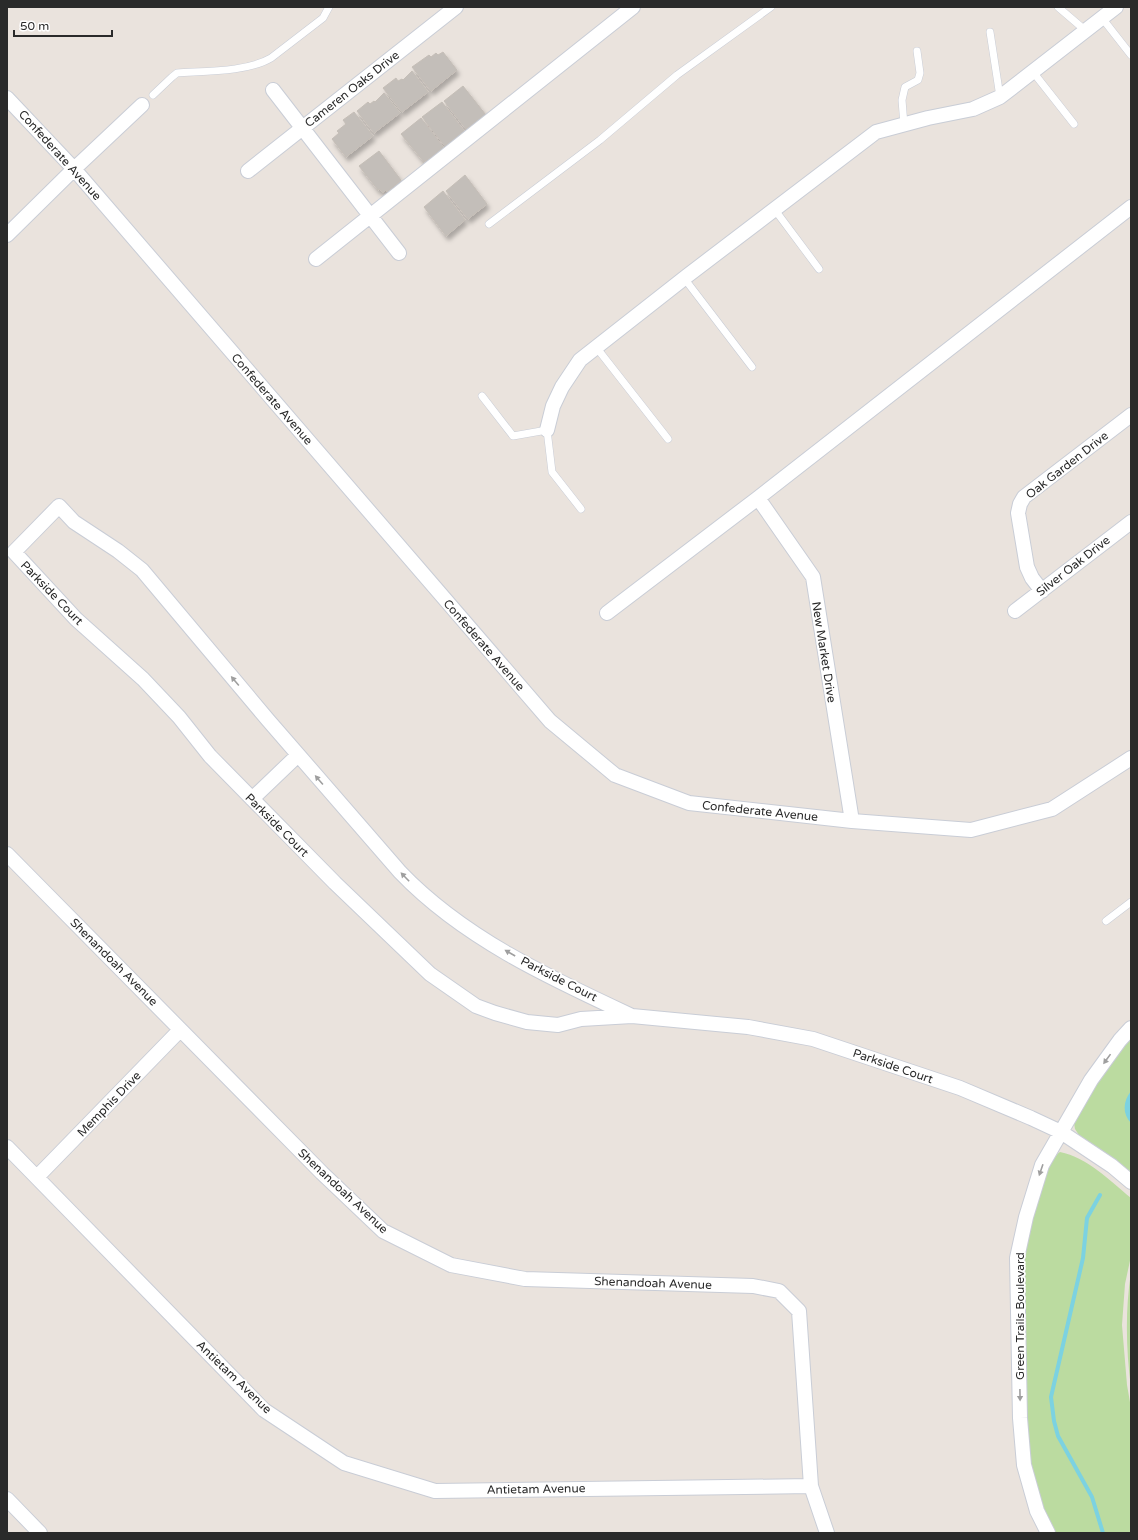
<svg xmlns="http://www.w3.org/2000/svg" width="1138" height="1540" viewBox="0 0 1138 1540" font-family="'Varela Round',sans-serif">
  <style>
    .green { fill: #bbdba0 }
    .water { fill: #7cd2e1 }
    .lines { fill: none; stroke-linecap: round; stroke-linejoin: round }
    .stream { stroke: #7cd2e1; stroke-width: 4 }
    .building { fill: #c3beb9; stroke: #c5beb7; filter: url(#shadow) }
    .service-casing { stroke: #c9cdd6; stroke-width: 8 }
    .minor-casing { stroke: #c9cdd6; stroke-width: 16 }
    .service { stroke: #fff; stroke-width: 7 }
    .minor { stroke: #fff; stroke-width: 14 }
    .oneway { fill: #9f9f9f }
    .labels { text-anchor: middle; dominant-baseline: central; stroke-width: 3.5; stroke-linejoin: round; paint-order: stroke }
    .street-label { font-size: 12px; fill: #2a2a2a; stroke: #fff }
  </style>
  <defs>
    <filter id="shadow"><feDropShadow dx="2.5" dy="4.5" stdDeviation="2" flood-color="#0004"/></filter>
  </defs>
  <rect width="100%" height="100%" fill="#eae3dd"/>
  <path class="green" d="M1131,1036V1172L1106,1153L1079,1135L1075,1129L1074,1123L1097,1081Z
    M1060,1152C1087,1157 1110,1181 1131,1198V1256L1125,1284L1122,1325L1127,1385L1131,1408V1533H1053L1039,1498L1027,1446L1024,1252C1027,1233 1045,1162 1060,1152Z
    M1131,1272L1130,1351L1131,1388C1126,1349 1125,1311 1131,1272Z"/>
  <path class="water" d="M1131,1091V1123C1122,1114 1123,1101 1131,1091Z"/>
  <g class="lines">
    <path class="stream" d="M1100,1195L1087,1218L1083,1258L1051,1397L1054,1421L1058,1436L1092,1497L1103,1533"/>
  </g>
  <path class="building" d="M443,52L457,70L431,91L412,67L429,55L431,57L436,53L438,55Z
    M412,71L428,92L402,112L383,88L396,78L398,81L402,79L403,80Z
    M463,86L486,115L466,129L444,101Z
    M384,93L400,113L374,133L357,111L368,102L370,104L374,101L375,102Z
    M442,102L465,132L445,146L422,117Z
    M354,112L373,136L346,157L332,139L339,133L337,131L346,124L343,120Z
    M421,118L444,148L424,162L401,134Z
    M379,151L401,180L387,192L386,190L383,193L380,189L378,190L359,166Z
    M465,175L487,204L468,219L446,191Z
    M443,191L465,220L446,236L424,207Z"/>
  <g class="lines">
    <g class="service-casing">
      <path id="service" d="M1058,7L1086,31
        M1102,18L1131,55
        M990,32L1000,97
        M1033,72L1074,124
        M153,95L172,77L177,73C206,71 247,72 271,58L323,18L329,7
        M904,125L902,100L905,87L918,80L920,73L917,51
        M775,210L819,269
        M489,224L600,140L677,75L771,7
        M684,278L752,367
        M596,347L668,439
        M482,396L513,436L547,430L552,472L581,509
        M1106,921L1131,902"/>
    </g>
    <g class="minor-casing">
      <path id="minor" d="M273,90L399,253
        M7,98L74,169L550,721L615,775L689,803L852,821L971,830L1052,809L1131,758
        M248,171L456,7
        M7,235L74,169L142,105
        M316,259L633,7
        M547,430L553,406L562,387L580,360L687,276L876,132L928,118L973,109L1000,97L1116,7
        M758,498L813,577L852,821
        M1042,591L1032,578L1027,567L1018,513L1020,504L1024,497L1131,415
        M1015,611L1131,522
        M607,613L758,498L1131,207
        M252,799L298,755
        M7,854L322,1173L383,1231L451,1265L525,1279L753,1286L779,1291L799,1311L811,1486L827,1533
        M632,1016C550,978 463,938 400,872L268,720L142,570L118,551L74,522L59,506L14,552L76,619L143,679L179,717L210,756L335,883L430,974L476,1006L495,1013L527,1022L558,1025L581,1019L632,1016L748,1027L813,1039L960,1088L1031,1118L1061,1132L1112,1166L1131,1182
        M7,1147L264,1410L344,1463L435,1491L811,1486
        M37,1177L180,1030
        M7,1499L40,1533
        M1048,1533L1037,1511L1024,1465L1020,1418L1017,1258L1026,1217L1042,1165L1091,1080L1120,1040L1131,1028"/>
    </g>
    <use href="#service" class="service"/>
    <use href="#minor" class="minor"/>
  </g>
  <defs><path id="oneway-solid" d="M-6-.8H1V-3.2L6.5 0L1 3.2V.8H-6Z"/></defs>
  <g class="oneway">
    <use href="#oneway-solid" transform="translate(235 681) rotate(-130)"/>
    <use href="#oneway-solid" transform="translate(319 780) rotate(-131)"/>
    <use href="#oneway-solid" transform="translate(405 877) rotate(-134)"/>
    <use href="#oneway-solid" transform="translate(510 953) rotate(-150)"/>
    <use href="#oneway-solid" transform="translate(1107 1059) rotate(126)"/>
    <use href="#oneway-solid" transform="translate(1041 1170) rotate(109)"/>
    <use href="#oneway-solid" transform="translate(1020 1395) rotate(89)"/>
  </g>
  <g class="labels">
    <g class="street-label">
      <text transform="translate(352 89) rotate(-38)">Cameren Oaks Drive</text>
      <text transform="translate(60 155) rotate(48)">Confederate Avenue</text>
      <text transform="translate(272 399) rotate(49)">Confederate Avenue</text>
      <text transform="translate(1067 465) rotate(-38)">Oak Garden Drive</text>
      <text transform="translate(1073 566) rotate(-38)">Silver Oak Drive</text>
      <text transform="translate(52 593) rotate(46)">Parkside Court</text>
      <text transform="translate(484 645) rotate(49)">Confederate Avenue</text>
      <text transform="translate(824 652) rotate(81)">New Market Drive</text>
      <text transform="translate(760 811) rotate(6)">Confederate Avenue</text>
      <text transform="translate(277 825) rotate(45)">Parkside Court</text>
      <text transform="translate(114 962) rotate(45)">Shenandoah Avenue</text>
      <text transform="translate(559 979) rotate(27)">Parkside Court</text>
      <text transform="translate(893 1066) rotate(19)">Parkside Court</text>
      <text transform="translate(109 1104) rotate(-46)">Memphis Drive</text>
      <text transform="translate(343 1191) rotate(43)">Shenandoah Avenue</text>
      <text transform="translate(653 1283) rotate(2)">Shenandoah Avenue</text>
      <text transform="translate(1020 1316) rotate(-90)">Green Trails Boulevard</text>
      <text transform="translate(234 1377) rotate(44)">Antietam Avenue</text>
      <text transform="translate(536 1489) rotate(-1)">Antietam Avenue</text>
    </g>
  </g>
  <rect width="1138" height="1540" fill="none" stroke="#2a2a2a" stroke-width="16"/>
  <path d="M14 30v6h98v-6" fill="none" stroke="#2a2a2a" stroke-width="2"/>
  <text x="20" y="30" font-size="12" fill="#2a2a2a" stroke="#ffffff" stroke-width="3" paint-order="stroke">50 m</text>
</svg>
